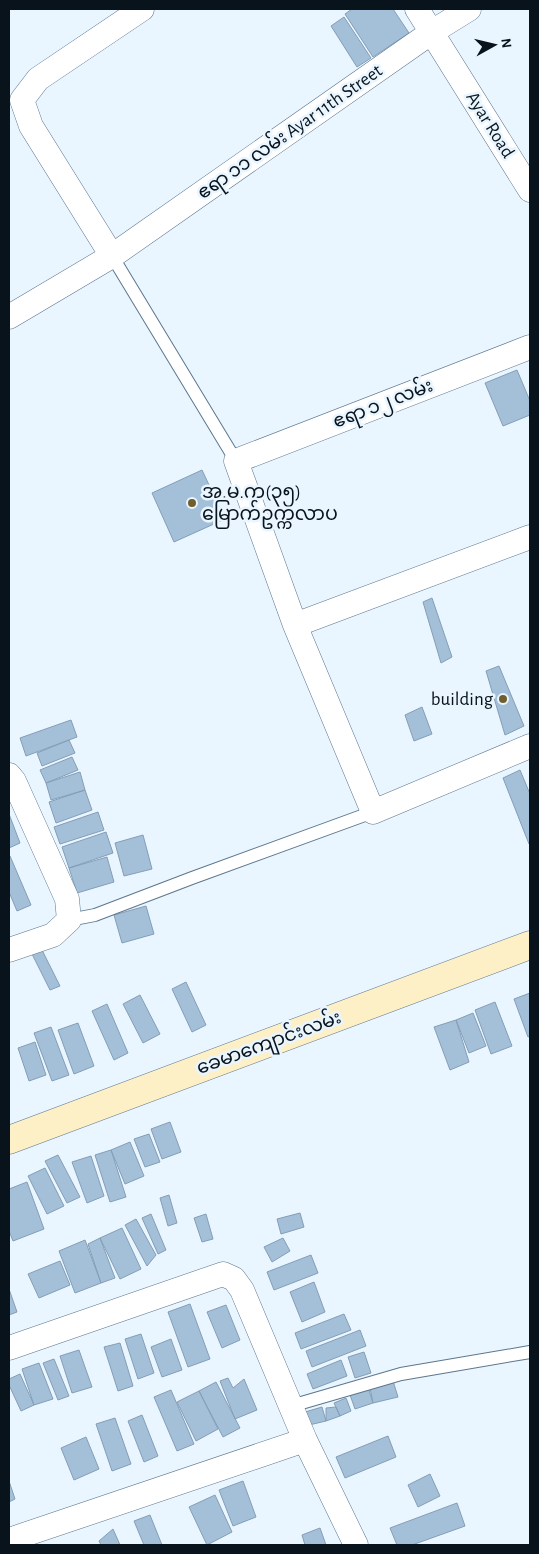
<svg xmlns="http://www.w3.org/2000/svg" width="539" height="1554" viewBox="0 0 539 1554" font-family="'Alegreya Sans','Noto Sans Myanmar',sans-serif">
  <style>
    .building { fill: #a4c0d8; stroke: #839eb6 }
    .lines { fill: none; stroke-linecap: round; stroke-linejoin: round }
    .lane-casing { stroke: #5c768d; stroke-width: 14 }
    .street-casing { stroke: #5c768d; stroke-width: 25 }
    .secondary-casing { stroke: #5c768d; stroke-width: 29 }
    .lane { stroke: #fff; stroke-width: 12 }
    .street { stroke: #fff; stroke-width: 24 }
    .secondary { stroke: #fdefc6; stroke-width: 28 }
    .poi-dot { fill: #705f2d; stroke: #e9f5ff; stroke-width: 2 }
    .labels { text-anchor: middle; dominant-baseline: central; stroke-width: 5; stroke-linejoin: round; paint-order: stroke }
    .street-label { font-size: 19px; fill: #09131c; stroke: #e9f5ff }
    .poi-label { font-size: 19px; fill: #09131c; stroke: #e9f5ff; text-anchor: start }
  </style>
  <rect width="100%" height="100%" fill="#e9f5ff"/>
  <path class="building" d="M352,9H393L409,33L373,57L345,14Z
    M344,17L371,58L357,67L331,26Z
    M517,370L530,401V415L503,426L485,383Z
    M202,470L225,519L174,542L152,493Z
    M432,598L452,657L441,663L423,602Z
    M499,666L524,726L505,735L486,671Z
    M422,707L432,734L414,741L405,715Z
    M71,720L77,737L26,756L20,738Z
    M69,740L75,753L42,766L37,753Z
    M72,757L78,770L46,783L40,770Z
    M520,770L530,794V843L529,844L503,778Z
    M80,772L85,790L51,800L46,783Z
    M85,790L92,810L56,823L49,802Z
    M98,812L104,830L60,844L54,827Z
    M9,814L20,843L9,848Z
    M106,832L113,853L69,868L62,847Z
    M143,835L152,869L124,876L115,843Z
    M9,856H10L31,905L17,911L9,892Z
    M107,857L114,882L77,893L69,868Z
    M146,906L154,934L122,943L114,915Z
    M42,950L60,986L50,990L32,954Z
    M186,982L206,1025L192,1032L172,989Z
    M530,993V1036L528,1037L514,999Z
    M140,995L160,1034L143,1043L123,1004Z
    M495,1002L512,1046L491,1054L475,1010Z
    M107,1004L128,1053L114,1060L92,1011Z
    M473,1013L486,1046L469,1053L456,1020Z
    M456,1020L469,1062L450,1070L434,1027Z
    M78,1023L94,1066L74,1074L58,1030Z
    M51,1027L69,1075L52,1081L34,1033Z
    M35,1042L46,1075L29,1081L18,1048Z
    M170,1122L181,1152L162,1159L151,1129Z
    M149,1134L160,1162L145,1167L134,1139Z
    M130,1142L144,1176L125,1184L111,1150Z
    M111,1150L126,1197L110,1202L95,1155Z
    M58,1155L80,1197L67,1203L45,1161Z
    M91,1156L104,1196L87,1203L72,1162Z
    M45,1168L64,1206L47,1214L28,1176Z
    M27,1182L44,1229L13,1241L9,1231V1189Z
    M169,1195L177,1223L168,1226L160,1198Z
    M300,1213L304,1227L281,1234L277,1219Z
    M151,1214L166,1250L158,1254L142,1218Z
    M206,1214L213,1239L202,1242L194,1218Z
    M136,1219L156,1255L147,1266L125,1225Z
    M122,1228L141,1269L120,1279L100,1238Z
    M100,1238L115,1278L101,1283L88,1244Z
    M283,1238L290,1251L272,1262L264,1247Z
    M85,1240L101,1283L75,1293L59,1251Z
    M311,1255L318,1273L274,1290L267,1272Z
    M60,1261L70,1285L39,1298L28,1274Z
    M314,1282L325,1312L302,1322L290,1292Z
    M9,1289L17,1312L9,1315Z
    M190,1304L210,1359L188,1367L168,1312Z
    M226,1305L240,1340L222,1348L207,1312Z
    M344,1314L351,1330L301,1349L295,1333Z
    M360,1330L366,1346L312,1367L306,1351Z
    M141,1334L154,1373L138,1379L125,1339Z
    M171,1339L182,1370L162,1377L151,1347Z
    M120,1343L133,1386L118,1391L104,1347Z
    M79,1350L92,1387L72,1393L60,1356Z
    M364,1352L371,1373L355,1378L348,1357Z
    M54,1359L69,1396L58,1400L43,1363Z
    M341,1360L347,1376L313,1389L307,1374Z
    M39,1363L53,1399L34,1405L22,1369Z
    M20,1374L34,1405L21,1411L9,1385V1379Z
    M228,1378L233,1388L244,1379L257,1410L235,1419L220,1381Z
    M393,1381L398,1397L373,1403L370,1388Z
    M216,1382L240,1428L223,1437L199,1391Z
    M368,1387L373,1403L355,1409L349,1392Z
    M171,1390L194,1444L177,1451L154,1397Z
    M199,1391L218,1429L196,1441L177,1402Z
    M346,1398L351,1411L340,1416L334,1403Z
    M322,1407L326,1421L309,1425L305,1412Z
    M336,1407L340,1416L326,1421V1408Z
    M142,1415L158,1456L144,1462L128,1421Z
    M115,1418L131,1464L112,1471L96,1424Z
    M388,1436L396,1457L345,1478L336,1457Z
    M86,1437L99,1469L74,1480L61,1448Z
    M430,1474L440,1496L418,1507L408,1485Z
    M9,1481L15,1499L9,1502Z
    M243,1481L256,1517L233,1526L219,1490Z
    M215,1495L232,1532L207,1545L189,1507Z
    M457,1503L465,1526L412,1545H397L390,1528Z
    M150,1515L162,1545H144L134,1521Z
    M320,1528L326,1545H305L302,1535Z
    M113,1529L120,1545H101L99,1541Z"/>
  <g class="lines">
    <g class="lane-casing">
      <path id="lane" d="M112,256L236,461
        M69,920L95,915L192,878L373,812
        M291,1406L401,1374L530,1352"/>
    </g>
    <g class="street-casing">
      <path id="street" d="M417,9L530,190
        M112,256L31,126L22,100L38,79L142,9
        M9,317L112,256L432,32L469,9
        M530,347L236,461L295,625L373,812L530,746
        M295,625L530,537
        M9,775L14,781L67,899L69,920L53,935L9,950
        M9,1348L223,1274L234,1279L242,1290L305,1440L356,1545
        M9,1540L305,1440"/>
    </g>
    <g class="secondary-casing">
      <path id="secondary" d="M9,1140L530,945"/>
    </g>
    <use href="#lane" class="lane"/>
    <use href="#street" class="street"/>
    <use href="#secondary" class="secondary"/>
  </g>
  <g class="poi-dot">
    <circle cx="192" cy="503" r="5"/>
    <circle cx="503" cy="699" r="5"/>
  </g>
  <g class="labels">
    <g class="street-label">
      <text transform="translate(490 125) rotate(58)">Ayar Road</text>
      <text transform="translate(290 132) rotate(-35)">ဧရာ ၁၁ လမ်း Ayar 11th Street</text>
      <text transform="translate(383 404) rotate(-21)">ဧရာ ၁၂ လမ်း</text>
      <text transform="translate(269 1043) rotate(-20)">ခေမာကျောင်းလမ်း</text>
    </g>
    <g class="poi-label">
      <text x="202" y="492">အ.မ.က(၃၅)<tspan x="202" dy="22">မြောက်ဥက္ကလာပ</tspan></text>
      <text x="493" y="699" text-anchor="end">building</text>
    </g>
  </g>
  <rect width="539" height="1554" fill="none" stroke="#09131c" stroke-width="20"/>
  <g transform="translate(494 45) rotate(82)" stroke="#e9f5ff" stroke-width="4" paint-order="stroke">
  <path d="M0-4L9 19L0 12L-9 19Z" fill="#09131c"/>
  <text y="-8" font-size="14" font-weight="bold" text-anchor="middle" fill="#09131c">N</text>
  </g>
</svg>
